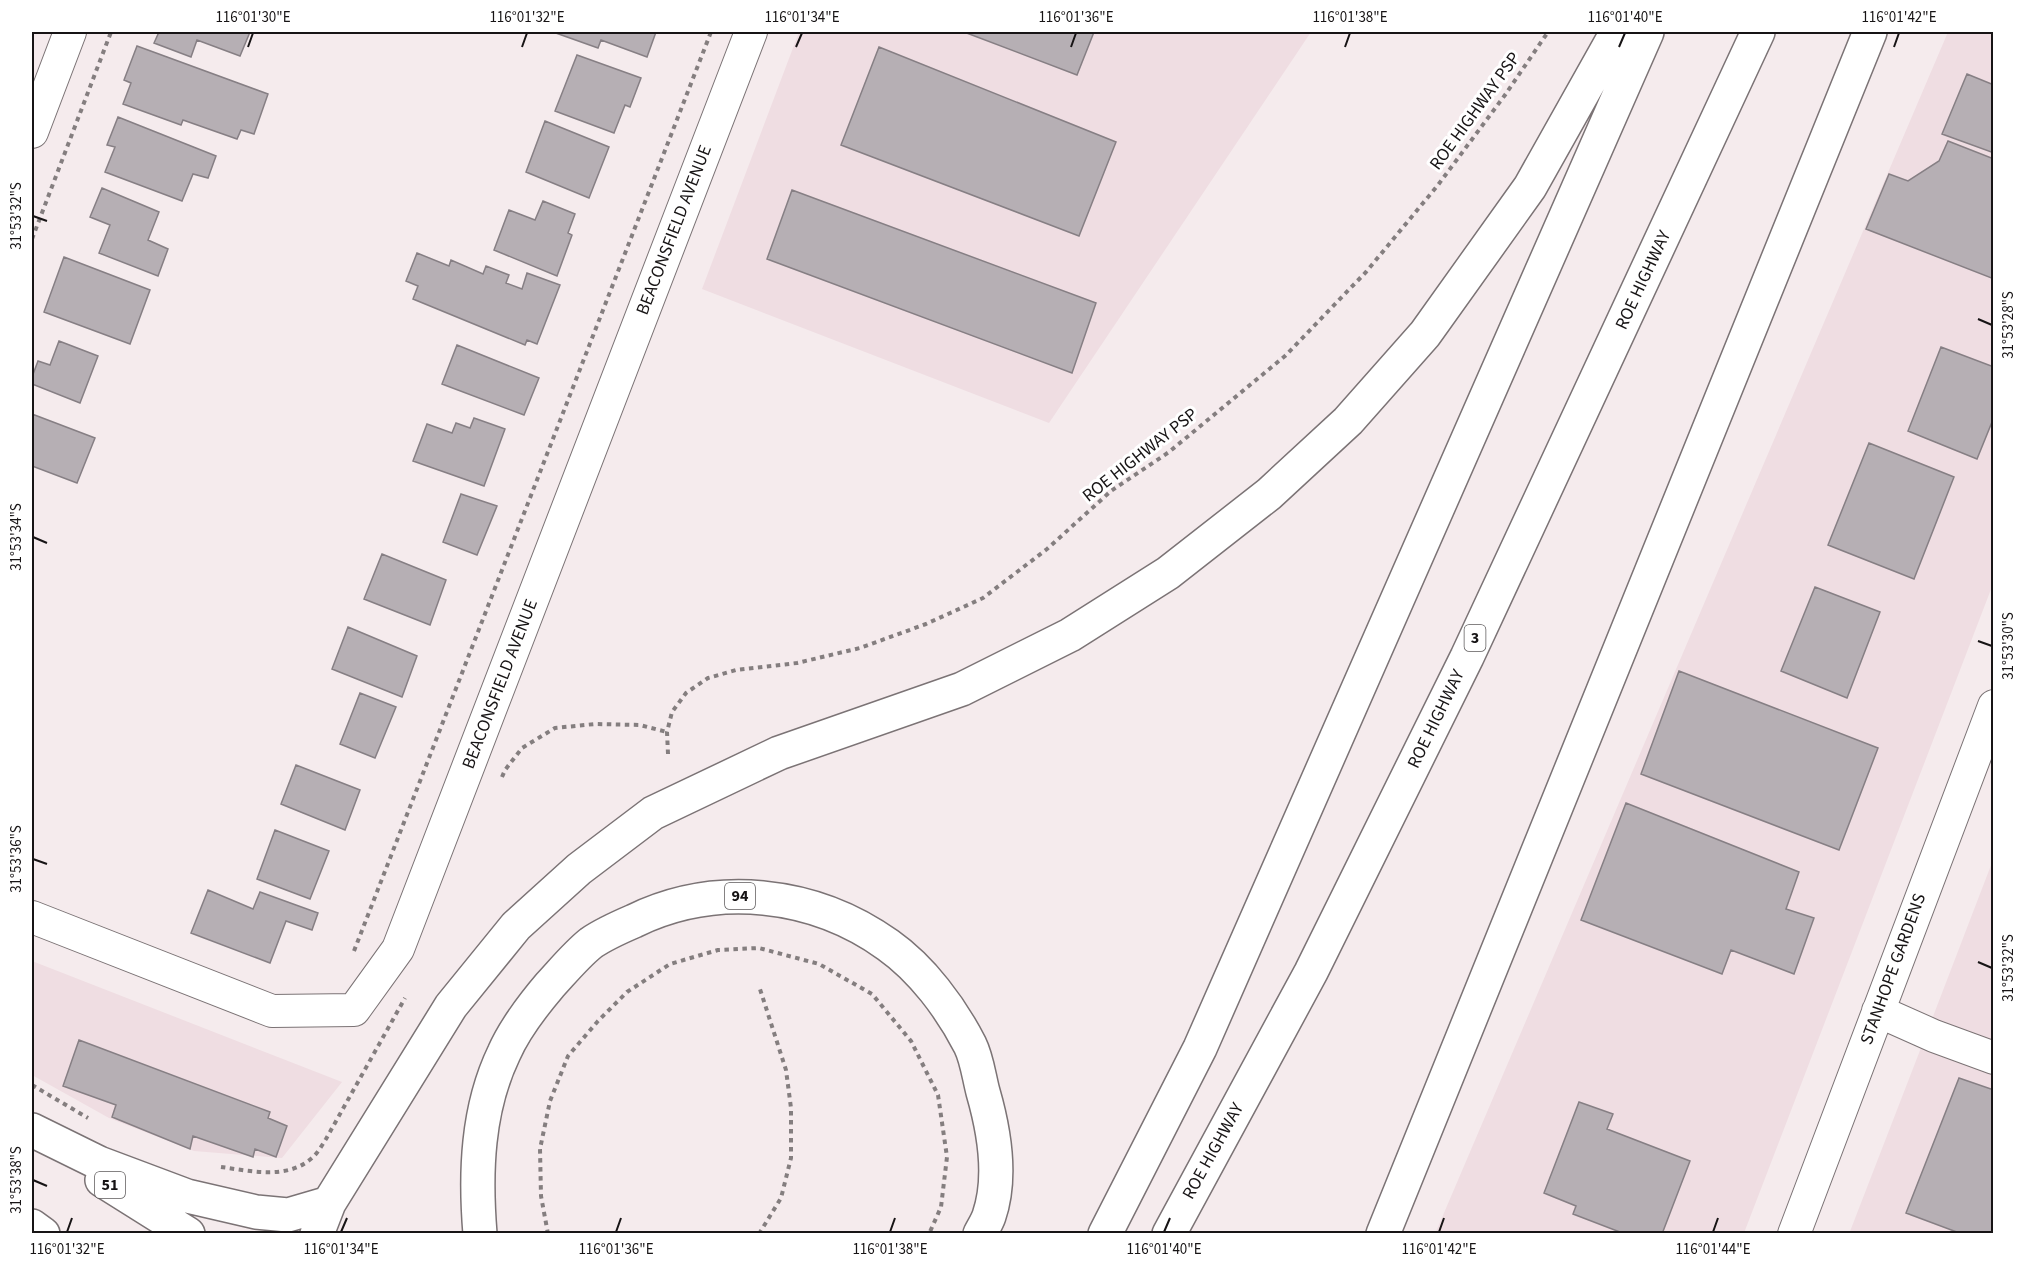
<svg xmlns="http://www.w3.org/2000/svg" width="2025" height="1265" viewBox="0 0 2025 1265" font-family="'Source Sans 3',sans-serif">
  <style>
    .built { fill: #efdde2 }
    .building { fill: #b6afb4; stroke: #867f84; stroke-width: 1.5 }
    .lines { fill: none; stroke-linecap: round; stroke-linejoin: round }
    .minor-casing { stroke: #7b7375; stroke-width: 34 }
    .highway-casing { stroke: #7b7375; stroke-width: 36 }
    .path { stroke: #847e7f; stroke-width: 4; stroke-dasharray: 4.5 4.5; stroke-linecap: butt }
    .minor { stroke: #fff; stroke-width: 32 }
    .highway { stroke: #fff; stroke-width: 33 }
    .ticks { fill: none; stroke: #171415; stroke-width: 2 }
    .labels { text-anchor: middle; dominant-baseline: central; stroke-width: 6; stroke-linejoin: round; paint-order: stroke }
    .shield { fill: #fff; stroke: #5d5a5b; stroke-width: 1.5 }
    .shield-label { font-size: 16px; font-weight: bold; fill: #171415 }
    .street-label { font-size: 18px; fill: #171415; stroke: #fff }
    .neatline { fill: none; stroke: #171415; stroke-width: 2 }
    .ticks-label { font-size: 15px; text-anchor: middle; fill: #171415 }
  </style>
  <rect width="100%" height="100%" fill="#f5ebed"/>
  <path class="built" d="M799,32H1311L1049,423L702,289Z
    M1948,32H1993V584L1744,1233L1435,1234Z
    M1993,860V1233L1849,1234L1919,1053Z
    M32,961L342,1082L282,1158L194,1151L109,1118L32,1075Z"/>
  <path class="building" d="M159,32H250L240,56L197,40L191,57L154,43Z
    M553,32H656L647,57L601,40L598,48Z
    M964,32H1094L1077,75Z
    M137,46L268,94L254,134L241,130L237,139L183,120L181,125L123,104L131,83L124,80Z
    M879,47L1116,142L1079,236L841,145Z
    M577,55L641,78L630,107L625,105L614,133L555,111Z
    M1967,74L1994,85V153L1942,134Z
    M118,117L216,156L208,178L193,174L182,201L105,172L115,147L107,145Z
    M545,121L609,147L589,198L526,172Z
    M1948,141L1994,159V279L1866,229L1889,174L1908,181L1939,161Z
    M102,188L159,212L148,240L168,249L158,276L99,253L110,225L90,217Z
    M792,190L1096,303L1072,373L767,259Z
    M543,201L575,214L568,233L572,235L557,276L494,250L509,210L535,220Z
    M417,253L449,266L451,260L483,274L486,266L509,275L506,283L522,289L527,273L560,285L537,344L527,340L525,345L413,299L418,286L406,281Z
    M64,257L150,290L130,344L44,312Z
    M59,341L98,356L80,403L32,384V377L38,361L50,365Z
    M457,345L539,378L524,415L442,384Z
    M1941,347L1994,367V417L1977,459L1908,431Z
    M32,414L95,438L77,483L32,466Z
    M474,418L505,429L484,486L413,461L427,424L452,433L456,423L470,428Z
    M1869,443L1954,477L1914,579L1828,545Z
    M461,494L497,506L477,555L443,542Z
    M382,554L446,580L430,625L364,599Z
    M1815,587L1880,612L1847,698L1781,671Z
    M348,627L417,656L402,697L332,669Z
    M1679,671L1878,748L1839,850L1641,774Z
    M360,693L396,707L375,758L340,744Z
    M296,765L360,790L345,830L281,804Z
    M1626,803L1799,872L1786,909L1814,918L1794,974L1731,950L1722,974L1581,920Z
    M275,830L329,851L310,899L257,879Z
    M208,890L253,909L260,892L318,913L312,930L286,921L270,963L191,933Z
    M79,1040L270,1112L268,1118L287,1126L276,1157L255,1149L253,1157L193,1136L190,1149L112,1117L116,1105L63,1086Z
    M1959,1078L1994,1090V1234H1962L1906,1213Z
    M1579,1102L1613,1114L1607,1129L1690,1161L1662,1234H1625L1573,1214L1576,1206L1544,1193Z"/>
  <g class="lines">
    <g class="minor-casing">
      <path id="minor" d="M32,132L70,32
        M32,917L272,1011L354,1010L398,949L751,32
        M1878,1011L1934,1036L1994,1058
        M1794,1234L1994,706"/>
    </g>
    <g class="highway-casing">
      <path id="highway" d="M32,1130L99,1163L187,1196L256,1212L288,1215L329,1203
        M102,1180L188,1234
        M32,1226L43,1234
        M317,1234L329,1203L451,1006L516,926L579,869L653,813L779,753L962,689L1070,635L1168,573L1269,494L1348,421L1425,334L1530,187L1617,32
        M480,1234C475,1173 477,1109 504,1053C515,1028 533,1005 550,985C563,971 576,955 591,943C604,934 620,927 634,921C716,881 814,892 888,945C922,969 951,1008 970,1045C977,1059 979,1077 983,1092C994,1130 1002,1178 989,1216C987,1222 983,1228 980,1234
        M1105,1234L1200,1048L1647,32
        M1169,1234L1311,972L1467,657L1758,32
        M1383,1234L1870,32"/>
    </g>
    <path class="path" d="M32,239L111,32
      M668,754L667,732L672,712L686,693L708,678L736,670L797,663L860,648L926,624L983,598L1047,549L1111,491L1169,452L1285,356L1366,272L1438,185L1505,95L1548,32
      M502,777L505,770L522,748L555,728L595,724L640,725L667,732
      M354,951L711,32
      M32,1085L88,1118
      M221,1167C251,1171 287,1180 312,1158C318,1153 322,1145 326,1139L405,998
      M548,1234L541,1196L540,1149L550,1101L568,1056L598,1021L627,992L670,964L718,950L759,948L819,964L872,994L911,1041L938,1095L947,1157L941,1207L929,1234
      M759,1234L781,1198L791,1158V1108L786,1070L759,986"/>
    <use href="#minor" class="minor"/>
    <use href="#highway" class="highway"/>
  </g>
  <path class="ticks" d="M248,47L253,33M522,47L527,33M796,47L802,33M1071,47L1076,33M1345,47L1350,33M1619,47L1625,33M1894,47L1899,33M33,216L47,221M1978,319L1992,325M33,537L47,543M1978,641L1992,646M33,859L47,864M1978,962L1992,968M33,1180L47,1186M67,1232L72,1218M341,1232L347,1218M616,1232L621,1218M890,1232L895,1218M1164,1232L1170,1218M1439,1232L1444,1218M1713,1232L1718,1218"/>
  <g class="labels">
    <g class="shield">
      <rect x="1464.5" y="625" width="21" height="26" rx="4.5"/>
      <rect x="725" y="883" width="30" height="26" rx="4.5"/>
      <rect x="95" y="1172" width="30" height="26" rx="4.5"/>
    </g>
    <g class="shield-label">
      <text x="1475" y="638">3</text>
      <text x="740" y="896">94</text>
      <text x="110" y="1185">51</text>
    </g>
    <g class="street-label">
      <text transform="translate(1475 111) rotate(-54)">ROE HIGHWAY PSP</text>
      <text transform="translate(674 230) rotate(-69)">BEACONSFIELD AVENUE</text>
      <text transform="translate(1643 280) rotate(-65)">ROE HIGHWAY</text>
      <text transform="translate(1140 455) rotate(-38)">ROE HIGHWAY PSP</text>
      <text transform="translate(500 684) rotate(-69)">BEACONSFIELD AVENUE</text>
      <text transform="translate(1436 719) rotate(-64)">ROE HIGHWAY</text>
      <text transform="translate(1893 969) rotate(-70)">STANHOPE GARDENS</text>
      <text transform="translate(1213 1151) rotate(-61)">ROE HIGHWAY</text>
    </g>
  </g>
  <rect width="2025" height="1265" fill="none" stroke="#ffffff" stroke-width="66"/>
  <rect x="33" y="33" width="1959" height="1199" class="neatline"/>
  <g class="ticks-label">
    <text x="253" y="22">116°01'30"E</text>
    <text x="527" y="22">116°01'32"E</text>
    <text x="802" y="22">116°01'34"E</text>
    <text x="1076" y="22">116°01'36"E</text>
    <text x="1350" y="22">116°01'38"E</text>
    <text x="1625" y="22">116°01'40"E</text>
    <text x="1899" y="22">116°01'42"E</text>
    <text transform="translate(16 216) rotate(-90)" y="5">31°53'32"S</text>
    <text transform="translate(2008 325) rotate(-90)" y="5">31°53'28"S</text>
    <text transform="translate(16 537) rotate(-90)" y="5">31°53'34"S</text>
    <text transform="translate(2008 646) rotate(-90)" y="5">31°53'30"S</text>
    <text transform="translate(16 859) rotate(-90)" y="5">31°53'36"S</text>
    <text transform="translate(2008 968) rotate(-90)" y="5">31°53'32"S</text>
    <text transform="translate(16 1180) rotate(-90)" y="5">31°53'38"S</text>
    <text x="67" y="1254">116°01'32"E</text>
    <text x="341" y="1254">116°01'34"E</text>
    <text x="616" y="1254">116°01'36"E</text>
    <text x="890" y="1254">116°01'38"E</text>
    <text x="1164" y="1254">116°01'40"E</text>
    <text x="1439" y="1254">116°01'42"E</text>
    <text x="1713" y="1254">116°01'44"E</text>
  </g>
</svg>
